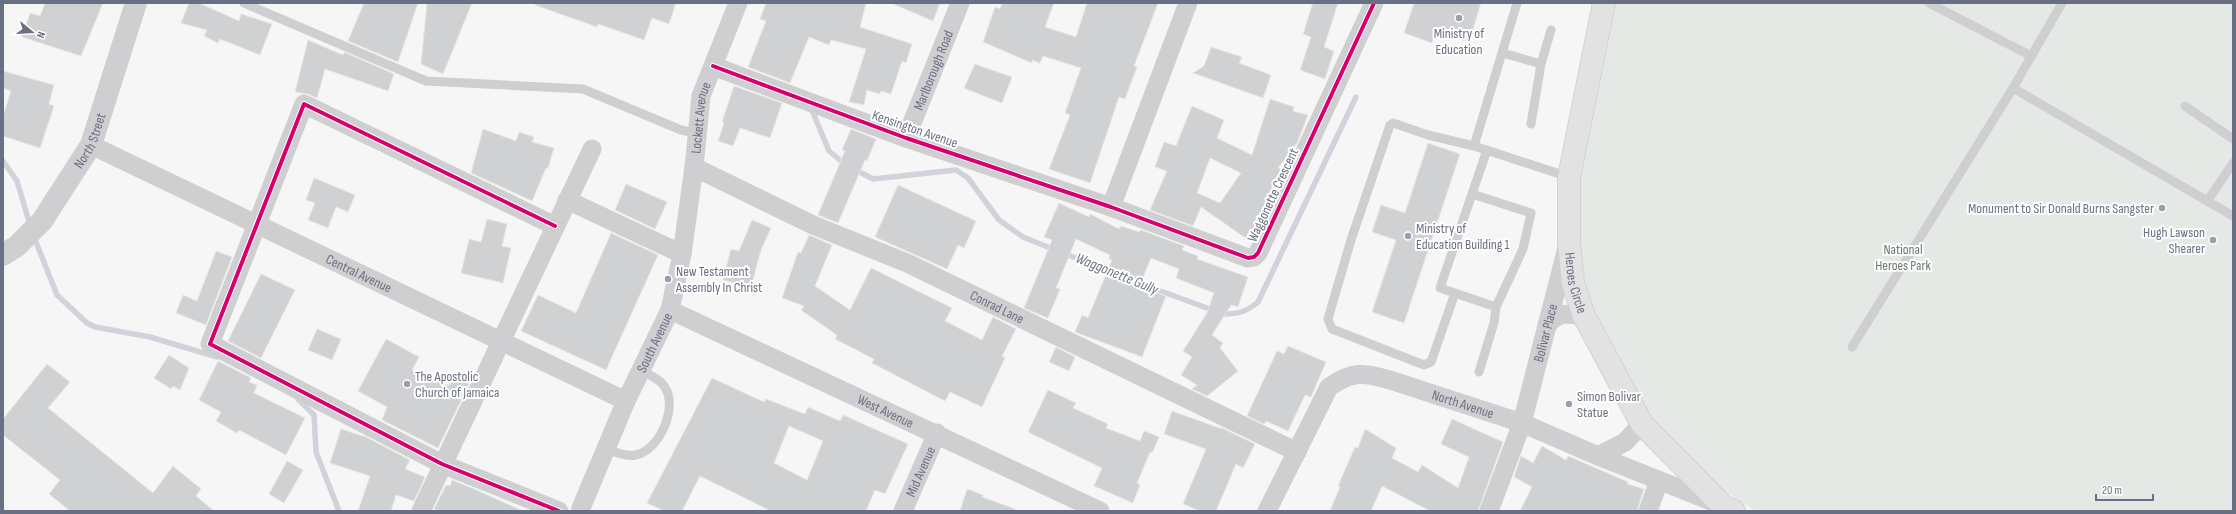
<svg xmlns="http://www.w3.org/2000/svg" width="2236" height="514" viewBox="0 0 2236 514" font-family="'Sofia Sans Condensed',sans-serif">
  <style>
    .green { fill: #e5e9e5 }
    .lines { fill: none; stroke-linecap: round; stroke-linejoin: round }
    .stream { stroke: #d0d3d9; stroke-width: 5.5 }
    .building { fill: #d0d1d2; stroke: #e6e6e6; fill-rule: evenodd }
    .secondary-casing { stroke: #d2d2d4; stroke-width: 24 }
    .service { stroke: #cfcfd1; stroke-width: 9 }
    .minor { stroke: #cfcfd1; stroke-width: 19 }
    .tertiary { stroke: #cfcfd1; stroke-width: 22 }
    .secondary { stroke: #e2e2e2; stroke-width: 22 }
    .cycleway-casing { stroke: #fff; stroke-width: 6 }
    .cycleway { stroke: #d6006c; stroke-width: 4 }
    .poi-dot { fill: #9b9fab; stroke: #fff; stroke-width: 1.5 }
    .labels { text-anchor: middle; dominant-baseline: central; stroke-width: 4; stroke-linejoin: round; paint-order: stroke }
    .poi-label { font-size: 14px; fill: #6a7083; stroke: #fff; text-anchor: start }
    .street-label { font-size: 14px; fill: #6a7083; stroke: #fff }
    .park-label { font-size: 14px; fill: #687b6a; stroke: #fff }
    .water-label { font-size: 15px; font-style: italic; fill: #6b7685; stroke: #fff }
  </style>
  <rect width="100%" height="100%" fill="#f6f6f6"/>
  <path class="green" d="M1610,3H2233V511H1756L1630,431L1575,247L1573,199Z"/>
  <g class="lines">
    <path class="stream" d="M811,108L829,151L846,165
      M3,161L17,181L30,225
      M854,169L873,179L956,170L968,178L999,220L1023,237L1055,250
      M34,237L57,295L87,323L95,327L150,337L217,357
      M1063,253L1115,273
      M1134,281L1223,314C1238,314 1246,312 1258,302L1356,97
      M298,399L314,415L316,452L339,511"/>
  </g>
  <path class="building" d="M45,3H103L81,56L22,37L30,13L40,16Z
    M189,3H199L239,21L241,14L272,24L260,55L220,39L218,43L204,36L207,30L181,23Z
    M364,3H418L398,62L348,41Z
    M427,3H472L443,74L421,64Z
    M536,3H676L669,24L652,18L644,40L598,24L597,27L535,5Z
    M766,3H866L860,27L912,44L906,63L902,61L891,94L881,91L880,94L867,90L864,105L849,102L866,49L831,40L829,45L809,37L790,83L748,67L766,21L760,19Z
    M891,3H940L933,21Z
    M1002,3H1054L1045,27L1076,37L1087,3H1158L1134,66L1137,67L1125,99L1119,97L1090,183L1049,169L1070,115L1065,113L1081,68L1043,56L1040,63L1032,60V63L983,42L995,7L1000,9Z
    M1313,3H1338L1324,47L1334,51L1325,79L1300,70L1311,37L1303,34Z
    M1414,3H1481L1469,42L1436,31L1432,43L1404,33Z
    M308,40L343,55L344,52L394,74L388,91L325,69L317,98L308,94L295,92Z
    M1211,47L1242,57L1239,63L1271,75L1263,98L1193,73L1204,66Z
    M975,64L1012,77L1002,103L964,88Z
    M3,71L54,85L49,104L54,106L40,148L3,136V116L11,91L3,88Z
    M734,86L782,103L770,138L740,128L733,146L718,141L724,123L722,122Z
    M1270,99L1294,107L1293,111L1308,115L1297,143L1278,168L1281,169L1265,202L1269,204L1264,214L1247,239L1201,207L1193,226L1150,210L1167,171L1155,167L1164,142L1176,146L1192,106L1224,120L1217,138L1252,155ZM1210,158L1241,173L1220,203L1197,193Z
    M483,129L516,141L519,132L534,137L532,142L554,148L548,168H546L532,201L471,173Z
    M851,129L876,139L867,161L865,160L838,223L818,215L845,151L842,150Z
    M1428,143L1460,154L1404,323L1372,312L1396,240L1372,232L1381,205L1405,213Z
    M314,178L355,195L348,212L336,207L328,228L308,220L315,203L306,200Z
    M626,184L667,202L655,229L615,210Z
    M898,185L976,221L964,248L958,245L947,269L875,237Z
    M1059,203L1089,217L1090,214L1119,229L1121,226L1139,232L1141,230L1184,246L1182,250L1198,256L1197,259L1248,277L1238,307L1231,305L1212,335L1223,343L1220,348L1238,371L1207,396L1192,389L1197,385L1181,375L1192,357L1183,351L1207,313L1214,293L1176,278L1179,269L1151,258L1139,287L1166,296L1142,357L1075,332L1082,315L1088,318L1112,260L1109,259L1110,255L1076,239L1056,288L1060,289L1048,318L1024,308L1052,240L1044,237Z
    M487,219L507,224L502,246L511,248L503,283L461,273L469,239L481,242Z
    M752,220L771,228L761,250L751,287L723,280L731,249L739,251Z
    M611,233L658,255L606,370L521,331L538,295L576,313Z
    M809,235L832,245L815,286L850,310L871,268L952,308L945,321L982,340L993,317L1016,329L1002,356L1005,358L982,407L950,392L945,401L872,363L874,359L835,339L837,335L801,310L804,306L782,298L798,252L801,253Z
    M216,251L232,257L206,325L176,313L183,295L197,301Z
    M261,274L295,290L261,358L228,341Z
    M317,329L341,339L332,360L308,350Z
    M386,339L419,357L412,370L449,386L453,378L469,384L438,448L382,420L387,407L358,391Z
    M1288,346L1326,362L1311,397L1305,395L1288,431L1266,421L1264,424L1247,416L1277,351L1284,354Z
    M1056,347L1075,357L1069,371L1049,362Z
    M169,355L189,368L180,390L173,386L171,389L154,378Z
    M218,361L251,378L249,382L257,385L254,393L305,418L286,455L239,430L237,433L216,421L221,412L199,400Z
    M47,364L70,382L48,408L153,493L173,466L201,489L196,496L214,511H70L49,494L60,480L3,435V419Z
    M712,378L764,402L766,399L805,414L808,407L840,421L843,415L908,444L885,494L875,490L866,511H771L700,476L682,511H664L647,503ZM789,426L823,441L807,480L774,463Z
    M1048,390L1076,403L1073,408L1108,424L1106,428L1140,441L1144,431L1159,437L1152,453L1150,452L1137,483L1140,485L1133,503L1094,486L1102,468L1028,432Z
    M1172,411L1222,429L1220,427L1255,444L1243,468L1236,464L1216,511H1200L1183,504L1206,449L1164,434Z
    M1452,419L1503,442L1478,511H1430L1382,486L1371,511H1330L1340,487L1338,486L1355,447L1358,448L1365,429L1396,448L1392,458L1418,472L1422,465L1458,488L1469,457L1441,444Z
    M341,429L366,437L410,460L405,469L425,477L414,501L396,495L391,511H358L370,476L330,463Z
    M1542,446L1566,460L1568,456L1628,482L1627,484L1644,489L1637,511H1520L1532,487L1514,477L1521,456L1533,463Z
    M287,461L303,470L284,503L269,494Z
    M452,480L472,488L523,511H440L434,509L446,485L450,486Z
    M967,489L983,495L982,497L1015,509V511H960Z"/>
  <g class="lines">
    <g class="secondary-casing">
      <g id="secondary">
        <path id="s10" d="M1604,3L1569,177V243L1573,283L1584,316L1642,424L1723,506L1734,511"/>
      </g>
    </g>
    <path class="service" d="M244,3L426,81L583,89L681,130L697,133
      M1517,3L1474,146L1569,177
      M1929,3L2031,56
      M1503,53L1541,64
      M2013,88L2233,216
      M2185,106L2233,139
      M1531,124L1541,64L1551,30
      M1472,194L1531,213L1523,249L1496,307L1440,288L1487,150
      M2208,200L2233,163
      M1455,293L1431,362L1424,365L1332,329L1328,319L1351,240L1390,125L1393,123L1428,135L1474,146
      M1852,347L2013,88L2062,3
      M1479,372L1494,323L1496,307
      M606,449C616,452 626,457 636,455C660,450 679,406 664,386C659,378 649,375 641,371"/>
    <g class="minor">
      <path d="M713,66L906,138L1111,207L1248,258L1254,257L1258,253L1374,3"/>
      <path id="s1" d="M906,138L960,3"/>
      <path id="s2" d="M91,145L626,401"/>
      <path id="s3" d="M694,167L813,225L907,263L1297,452"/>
      <path d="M567,200L682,254"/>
      <path d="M1111,207L1188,3"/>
      <path d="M555,226L304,104L210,344L442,464L559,511"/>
      <path id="s4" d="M670,310L1100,511"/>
      <path d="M1547,325C1559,312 1567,313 1584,316"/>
      <path d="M1598,456L1625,442L1642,424"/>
      <path id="s5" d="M581,508L626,401L670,310L682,254L694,167L701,96L738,3"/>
      <path d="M421,511L592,149"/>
      <path id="s6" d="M903,511L937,433"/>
      <path id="s7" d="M1267,511L1329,387C1352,371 1364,372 1390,380L1522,423L1598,456L1721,505"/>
      <path id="s8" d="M1489,511L1522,423L1567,248"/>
      <path d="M1648,511L1659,481"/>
    </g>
    <path class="tertiary" id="s9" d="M3,255L17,246L42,221L91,145L136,3"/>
    <use href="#secondary" class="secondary"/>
    <g class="cycleway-casing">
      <path id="cycleway" d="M713,66L906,138L1111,207L1248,258L1254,257L1258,253L1374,3
        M555,226L304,104L210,344L442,464L559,511"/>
    </g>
    <use href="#cycleway" class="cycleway"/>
  </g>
  <g class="poi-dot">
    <circle cx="1459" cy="18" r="4"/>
    <circle cx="2162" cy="208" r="4"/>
    <circle cx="1408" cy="236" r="4"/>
    <circle cx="2213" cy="240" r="4"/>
    <circle cx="668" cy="279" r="4"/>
    <circle cx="407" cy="384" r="4"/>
    <circle cx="1569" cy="404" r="4"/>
  </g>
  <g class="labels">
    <g class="poi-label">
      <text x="1459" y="33" text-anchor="middle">Ministry of<tspan x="1459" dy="16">Education</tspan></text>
      <text x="2154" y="208" text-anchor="end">Monument to Sir Donald Burns Sangster</text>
      <text x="1416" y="228">Ministry of<tspan x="1416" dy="16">Education Building 1</tspan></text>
      <text x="2205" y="232" text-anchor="end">Hugh Lawson<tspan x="2205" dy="16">Shearer</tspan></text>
      <text x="676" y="271">New Testament<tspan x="676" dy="16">Assembly In Christ</tspan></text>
      <text x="415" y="376">The Apostolic<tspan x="415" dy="16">Church of Jamaica</tspan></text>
      <text x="1577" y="396">Simon Bolivar<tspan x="1577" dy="16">Statue</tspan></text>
    </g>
    <g class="street-label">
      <text stroke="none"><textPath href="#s1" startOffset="73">Marlborough Road</textPath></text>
      <text stroke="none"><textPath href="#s5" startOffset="412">Lockett Avenue</textPath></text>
      <text transform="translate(915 129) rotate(19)">Kensington Avenue</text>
      <text stroke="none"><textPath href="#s9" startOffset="146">North Street</textPath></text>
      <text transform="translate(1273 195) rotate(-65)">Waggonette Crescent</text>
      <text stroke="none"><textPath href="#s2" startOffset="297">Central Avenue</textPath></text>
      <text stroke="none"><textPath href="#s10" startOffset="284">Heroes Circle</textPath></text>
      <text stroke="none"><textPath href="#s3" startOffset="334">Conrad Lane</textPath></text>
      <text stroke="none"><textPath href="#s8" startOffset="187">Bolivar Place</textPath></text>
      <text stroke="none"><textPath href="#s5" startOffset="181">South Avenue</textPath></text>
      <text stroke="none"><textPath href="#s7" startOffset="280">North Avenue</textPath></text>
      <text stroke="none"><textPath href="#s4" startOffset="238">West Avenue</textPath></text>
      <text stroke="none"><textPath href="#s6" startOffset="43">Mid Avenue</textPath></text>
    </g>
    <g class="park-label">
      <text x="1903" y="249">National<tspan x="1903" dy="16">Heroes Park</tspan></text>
    </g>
    <g class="water-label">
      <text transform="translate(1117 274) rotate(22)">Waggonette Gully</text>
    </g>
  </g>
  <rect width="2236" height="514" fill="none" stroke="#6a7083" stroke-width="8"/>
  <g transform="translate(32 32) rotate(108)" stroke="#ffffff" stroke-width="3" paint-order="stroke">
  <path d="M0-3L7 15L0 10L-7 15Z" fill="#6a7083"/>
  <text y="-6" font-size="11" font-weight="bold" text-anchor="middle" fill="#6a7083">N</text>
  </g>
  <path d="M2096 494v6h57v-6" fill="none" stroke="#6a7083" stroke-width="2"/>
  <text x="2102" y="494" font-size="12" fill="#6a7083" stroke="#ffffff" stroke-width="3" paint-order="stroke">20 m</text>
</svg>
